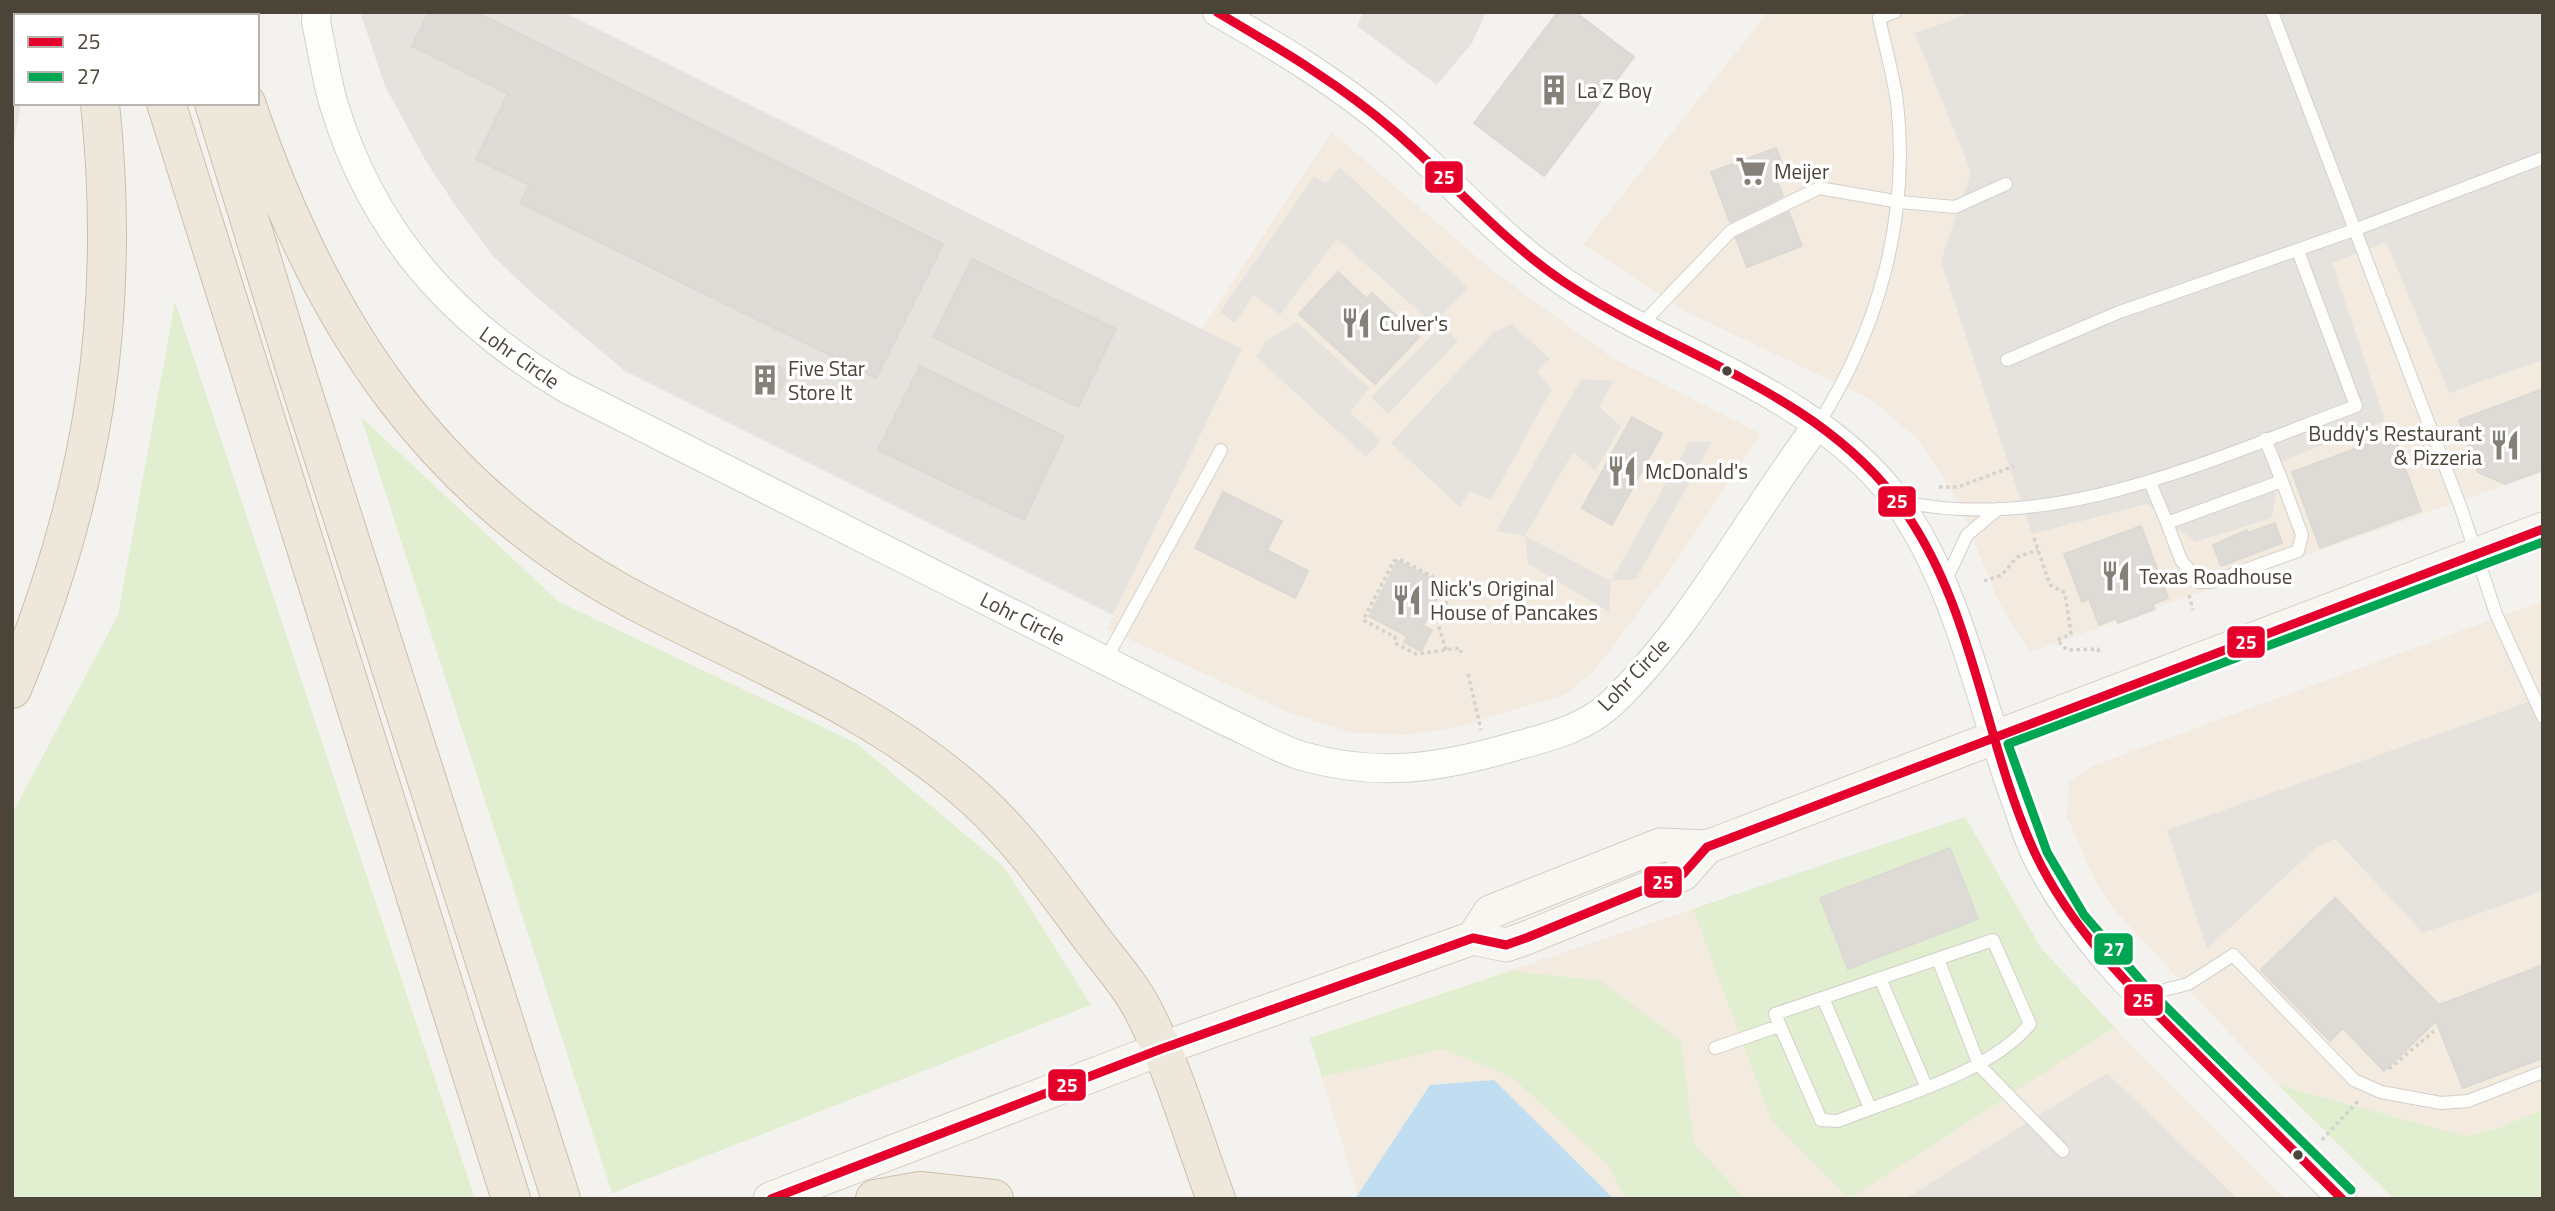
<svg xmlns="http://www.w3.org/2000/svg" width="2555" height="1211" viewBox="0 0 2555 1211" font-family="'Titillium Web',sans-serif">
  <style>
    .residential { fill: #e7e4dc }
    .commercial { fill: #f3ebdf }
    .industrial { fill: #e6e2de }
    .green { fill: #e1eecf }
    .parking { fill: #e6e3df }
    .water { fill: #c0ddf1 }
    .building { fill: #dedbd6; stroke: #dcd9d4; stroke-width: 2 }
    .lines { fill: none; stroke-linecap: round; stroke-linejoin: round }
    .service-casing { stroke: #d2d0cb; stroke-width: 14 }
    .tertiary-casing { stroke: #d2d0cb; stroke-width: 30 }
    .secondary-casing { stroke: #d3cfc5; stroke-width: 35 }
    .motorway-casing { stroke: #ccbfa9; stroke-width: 40 }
    .path { stroke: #d3d2cc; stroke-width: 3.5; stroke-dasharray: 3.5 3.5; stroke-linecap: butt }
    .service { stroke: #fdfdfc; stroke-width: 12 }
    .tertiary { stroke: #fdfdfc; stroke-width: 28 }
    .secondary { stroke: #f7f6f1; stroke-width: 33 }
    .motorway { stroke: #ede8db; stroke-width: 38 }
    .bus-1-casing { stroke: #fff; stroke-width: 14 }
    .bus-2-casing { stroke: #fff; stroke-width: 14 }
    .bus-1 { stroke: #e4002b; stroke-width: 9 }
    .bus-2 { stroke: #00a651; stroke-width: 9 }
    .bus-dot { fill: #4b4439; stroke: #fff; stroke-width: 2.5 }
    .labels { text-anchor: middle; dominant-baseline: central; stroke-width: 7; stroke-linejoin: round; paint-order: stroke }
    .poi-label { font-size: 21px; fill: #4b4439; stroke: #fff; text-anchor: start }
    .street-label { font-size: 21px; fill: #4b4439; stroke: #fff }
    .line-badge { stroke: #fff; stroke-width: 2.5 }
    .badge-label { font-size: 19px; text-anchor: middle; font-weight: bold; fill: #fff }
  </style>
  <rect width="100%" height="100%" fill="#f4f2ee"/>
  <path class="residential" d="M12,12H29L30,16H16V103H21L12,153Z"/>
  <path class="commercial" d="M1768,12H2543V472L2030,652L1997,599L1958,500L1920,441L1870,399L1682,310L1583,244Z
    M1332,132L1493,271L1611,357L1761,434L1677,560L1596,669L1566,694L1459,727L1406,735L1353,733L1292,714L1107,629L1241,349L1202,329Z
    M2543,601V1109L2499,1128L2465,1136L2278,1085L2119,915L2095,881L2067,817L2069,782L2092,766Z
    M1965,817L2041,948L2114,1027L2286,1199H1359L1310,1038Z"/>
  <path class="industrial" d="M360,12H563L1242,349L1113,615L625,371L533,294L492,255L458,209L427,163L385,86Z"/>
  <path class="green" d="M175,302L475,1199H12V814L118,615Z
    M361,417L559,602L856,743L1005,868L1091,1005L612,1193Z
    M1965,817L2041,948L2114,1027L1849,1199L1771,1119L1693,909Z
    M1511,971L1601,981L1681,1041L1694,1144L1745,1199H1626L1608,1165L1512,1077L1443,1049L1322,1077L1310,1038Z
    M2278,1085L2465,1136L2499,1128L2543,1109V1199H2394Z"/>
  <path class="parking" d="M1363,12H1486L1472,43L1437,85L1357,26Z
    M1974,12H2543V360L2449,393L2386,242L2332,263L2385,421L2282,461L2272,518L2195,542L2147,504L2032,534L1941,261L1971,172L1915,33Z
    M1340,167L1468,288L1433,324L1337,239L1280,315L1254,295L1235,323L1220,312L1314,176L1326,183Z
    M1297,322L1369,388L1350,413L1381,440L1366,457L1256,357L1265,342Z
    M1512,324L1550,359L1537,372L1552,389L1491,500L1470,491L1460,507L1391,443L1494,332Z
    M1442,325L1458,341L1388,414L1371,397Z
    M1581,379L1614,381L1599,406L1621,427L1595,471L1573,452L1525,536L1611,581L1689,442H1712L1636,579L1611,581L1609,612L1528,564L1525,536L1496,531Z
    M2543,697V891L2423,933L2335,839L2317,847L2207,949L2167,830Z
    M2107,1073L2238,1199H1905Z"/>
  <path class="water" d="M1494,1080L1614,1199H1355L1430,1085Z"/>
  <path class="building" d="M429,12H476L943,244L876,378L520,203L529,185L476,159L508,94L412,46Z
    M1558,12H1575L1634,57L1544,176L1474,123Z
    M1776,148L1787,176L1777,180L1783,196L1730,222L1711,172Z
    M1789,212L1802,246L1747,267L1736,238Z
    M972,259L1116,329L1078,407L933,337Z
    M1338,272L1367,299L1372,293L1419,337L1375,384L1299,314Z
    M766,360L789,371L776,400L753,389Z
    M920,366L1064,436L1024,520L878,450Z
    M2543,389V470L2505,484L2478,472L2459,420Z
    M1632,417L1662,434L1612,525L1582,508Z
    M2393,435L2421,511L2320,548L2292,472Z
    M1223,492L1282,521L1267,550L1308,571L1295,598L1195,548Z
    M2275,523L2282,543L2221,566L2213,545L2247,530L2248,533Z
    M2141,526L2168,598L2153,604L2155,609L2118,623L2116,618L2099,625L2089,599L2082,602L2064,554Z
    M1398,561L1444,585L1423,626L1432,630L1421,651L1404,642L1407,636L1369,616Z
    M1950,848L1978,919L1848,969L1820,898Z
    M2335,898L2439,1005L2543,965V1058L2463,1088L2436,1021L2384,1071L2343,1028L2330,1041L2261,970Z"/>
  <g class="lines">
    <g class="service-casing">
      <path id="service" d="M2272,12L2462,511L2496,614L2543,717
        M1639,327L1731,231L1819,188L1900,202L1955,207L2006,184
        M2007,360L2117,313L2354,230L2543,158
        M1817,426C1879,329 1910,217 1897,102C1893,74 1885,46 1879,18L1895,12
        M2150,482L2167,523L2282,481L2265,439
        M1900,501C2053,536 2214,458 2356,406L2298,251
        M2167,523L2181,560L2199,582H2211L2298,551L2302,535L2282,481
        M1945,582L1967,535L1998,509
        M1106,659L1221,450
        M1993,940L2030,1024C1990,1073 1897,1097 1838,1121L1821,1120L1775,1014Z
        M1938,959L1979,1065L2063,1151
        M1880,978L1926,1086
        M2140,996L2188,984L2233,955L2354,1080L2381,1092L2441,1103L2468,1101L2543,1072
        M1823,998L1870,1108
        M1715,1048L1779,1026"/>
    </g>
    <g class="tertiary-casing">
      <path id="tertiary" d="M317,12L316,22C322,49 326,78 334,105C373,233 453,322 567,389L1225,721C1250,732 1276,748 1302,756C1379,778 1441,768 1516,746C1549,737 1586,728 1612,703C1695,623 1748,516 1817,426
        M1217,12C1278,47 1340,84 1393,130C1451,181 1500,238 1564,282C1672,355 1813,391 1895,498C1958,582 1980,705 2017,804C2023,822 2029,842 2038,859C2077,936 2138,995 2198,1055C2246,1103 2294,1151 2342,1199"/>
    </g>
    <g class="secondary-casing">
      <path id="secondary" d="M1473,938L1490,912L1660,845L1707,847L2543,529
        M770,1199L1161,1049L1473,938L1506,945L1526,938L1683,874L1707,847"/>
    </g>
    <g class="motorway-casing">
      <path id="motorway" d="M85,12L86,16
        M138,12L139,16
        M186,12L187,16
        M215,12L216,16
        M166,103L511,1199
        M214,103L294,365L561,1199
        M246,103C321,325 434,498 647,607C760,665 881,712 976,799C1021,840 1055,890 1092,939C1110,963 1132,987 1145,1014C1175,1072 1193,1138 1216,1199
        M12,689C93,494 122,314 100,103
        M875,1199L920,1191L994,1199"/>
    </g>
    <path class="path" d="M1939,487H1958L2014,466
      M2034,538L2050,585L2065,593L2071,634L2057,640L2067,650L2098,649L2100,655
      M1984,581L2002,575L2017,557L2038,550
      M2189,595L2193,610
      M1446,650C1440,627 1430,617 1450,599L1444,583L1401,560L1394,561L1363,620L1395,637V643L1416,654L1460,648L1461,653
      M1468,674L1481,730
      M2389,1069L2434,1031
      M2322,1140L2359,1100"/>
    <use href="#service" class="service"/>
    <use href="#tertiary" class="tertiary"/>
    <use href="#secondary" class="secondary"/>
    <use href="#motorway" class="motorway"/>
    <g class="bus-1-casing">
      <path id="bus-1" d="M1217,12C1278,48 1340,84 1393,130C1451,180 1500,239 1564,282C1673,355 1812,390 1895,498C1974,600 1982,737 2034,851C2071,931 2137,994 2198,1055C2246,1103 2294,1151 2342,1199
        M771,1199L1161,1049L1473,938L1506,945L1526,938L1683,874L1707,847L2543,529"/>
    </g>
    <g class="bus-2-casing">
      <path id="bus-2" d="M2351,1190L2148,989L2084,915L2047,852L2008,744L2543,542"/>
    </g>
    <use href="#bus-1" class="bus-1"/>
    <use href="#bus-2" class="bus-2"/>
  </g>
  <defs>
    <g id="building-bare" transform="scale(2.415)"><path d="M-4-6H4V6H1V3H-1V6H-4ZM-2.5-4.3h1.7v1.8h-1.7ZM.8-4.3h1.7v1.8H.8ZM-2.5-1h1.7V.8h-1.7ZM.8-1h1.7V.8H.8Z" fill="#868178" stroke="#fff" stroke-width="2.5" paint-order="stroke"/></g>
    <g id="supermarket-bare" transform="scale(2.415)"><path d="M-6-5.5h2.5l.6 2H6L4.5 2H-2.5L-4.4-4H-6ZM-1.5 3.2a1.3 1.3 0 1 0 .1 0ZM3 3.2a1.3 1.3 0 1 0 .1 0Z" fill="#868178" stroke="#fff" stroke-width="2.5" paint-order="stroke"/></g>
    <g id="restaurant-bare" transform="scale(2.415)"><path d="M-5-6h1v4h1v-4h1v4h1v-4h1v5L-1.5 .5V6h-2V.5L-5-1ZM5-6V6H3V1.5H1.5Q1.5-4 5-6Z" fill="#868178" stroke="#fff" stroke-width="2.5" paint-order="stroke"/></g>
  </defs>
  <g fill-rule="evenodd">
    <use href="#building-bare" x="1554" y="90"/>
    <use href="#supermarket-bare" x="1751" y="171"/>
    <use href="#restaurant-bare" x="1356" y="323"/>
    <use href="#building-bare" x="765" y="380"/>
    <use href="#restaurant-bare" x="2505" y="445"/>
    <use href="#restaurant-bare" x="1622" y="471"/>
    <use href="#restaurant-bare" x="2116" y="576"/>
    <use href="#restaurant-bare" x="1407" y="600"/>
  </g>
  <g class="bus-dot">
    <circle cx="1727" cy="371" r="6"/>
    <circle cx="2298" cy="1155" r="6"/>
  </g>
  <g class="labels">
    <g class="poi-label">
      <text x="1577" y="90">La Z Boy</text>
      <text x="1774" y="171">Meijer</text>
      <text x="1379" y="323">Culver's</text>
      <text x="788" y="368">Five Star<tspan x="788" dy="24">Store It</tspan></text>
      <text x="2482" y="433" text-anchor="end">Buddy's Restaurant<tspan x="2482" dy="24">&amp; Pizzeria</tspan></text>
      <text x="1645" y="471">McDonald's</text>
      <text x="2139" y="576">Texas Roadhouse</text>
      <text x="1430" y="588">Nick's Original<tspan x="1430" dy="24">House of Pancakes</tspan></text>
    </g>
    <g class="street-label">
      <text transform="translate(520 357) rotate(35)">Lohr Circle</text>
      <text transform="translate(1023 618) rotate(27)">Lohr Circle</text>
      <text transform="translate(1633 674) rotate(-46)">Lohr Circle</text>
    </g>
  </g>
  <g class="line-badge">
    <rect x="1424" y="160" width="40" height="34" rx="7" fill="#e4002b"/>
    <rect x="1877" y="485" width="40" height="33" rx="7" fill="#e4002b"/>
    <rect x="2226" y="625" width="40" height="34" rx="7" fill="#e4002b"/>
    <rect x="1643" y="865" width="40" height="34" rx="7" fill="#e4002b"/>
    <rect x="2093" y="932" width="41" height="34" rx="7" fill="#00a651"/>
    <rect x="2123" y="983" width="41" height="34" rx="7" fill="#e4002b"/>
    <rect x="1047" y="1068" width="40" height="34" rx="7" fill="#e4002b"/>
  </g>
  <g class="badge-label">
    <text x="1444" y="184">25</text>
    <text x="1897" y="508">25</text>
    <text x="2246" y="649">25</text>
    <text x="1663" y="889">25</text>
    <text x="2114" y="956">27</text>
    <text x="2143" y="1007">25</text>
    <text x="1067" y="1092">25</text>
  </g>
  <rect width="2555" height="1211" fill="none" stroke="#4b4439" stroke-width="28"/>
  <rect x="14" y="14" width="245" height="91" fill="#ffffff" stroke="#b7b4b0" stroke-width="2"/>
  <rect x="28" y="37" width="35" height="10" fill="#e4002b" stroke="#b7b4b0" stroke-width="2"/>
  <text x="77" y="49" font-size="21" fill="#4b4439">25</text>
  <rect x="28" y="72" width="35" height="10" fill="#00a651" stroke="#b7b4b0" stroke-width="2"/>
  <text x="77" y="84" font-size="21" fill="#4b4439">27</text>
</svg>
